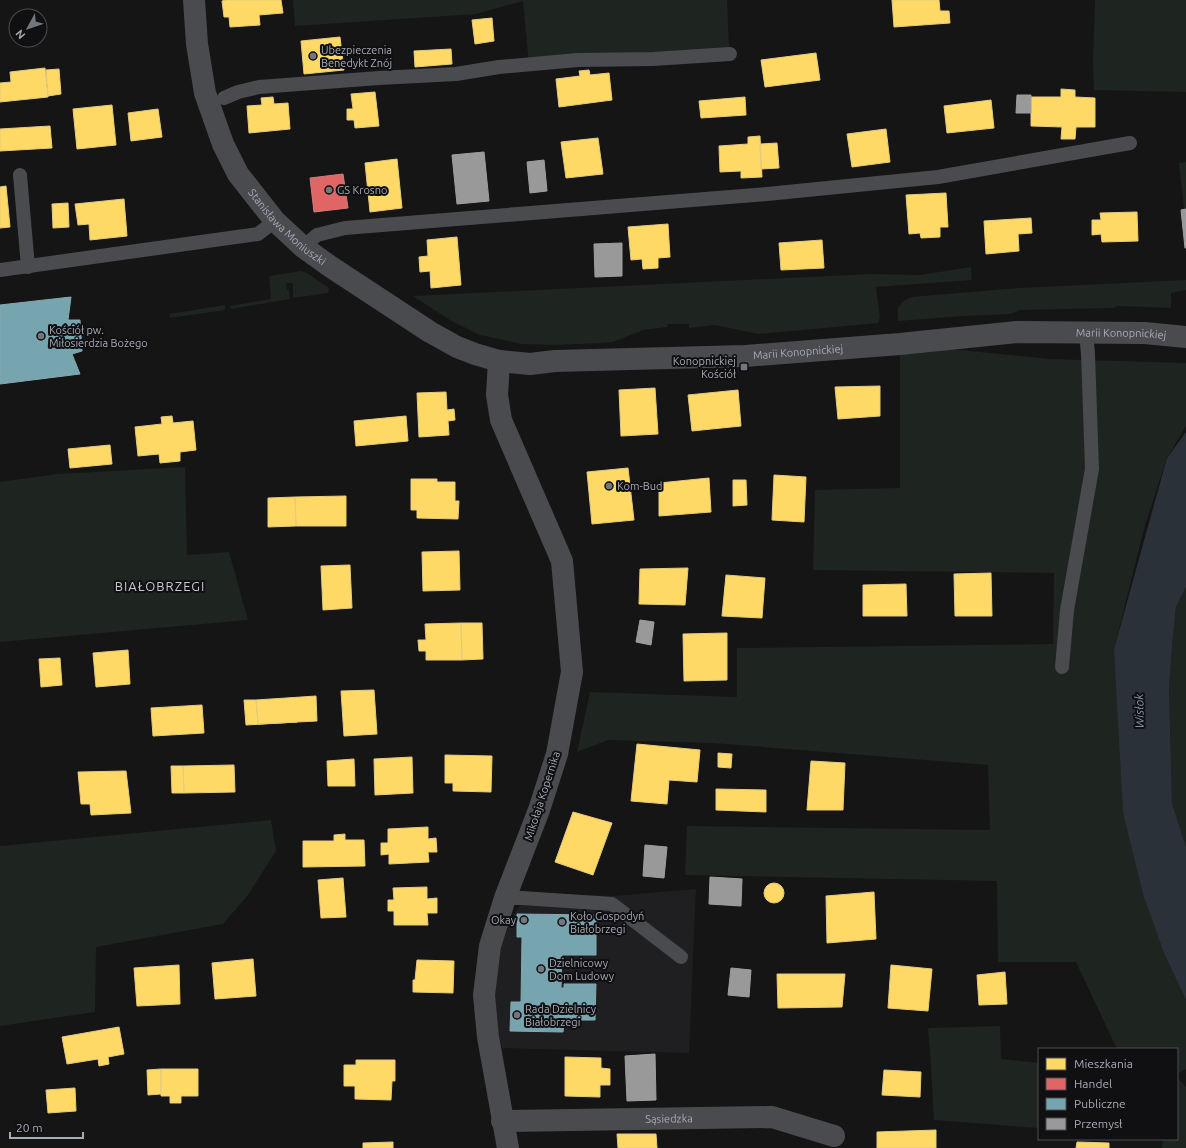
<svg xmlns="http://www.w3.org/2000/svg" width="1186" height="1148" viewBox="0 0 1186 1148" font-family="Ubuntu,sans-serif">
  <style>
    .built { fill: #1f1f21 }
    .green { fill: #1e241f }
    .water { fill: #2b3138 }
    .homes { fill: #ffd966; stroke: #e5cb7e }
    .shops { fill: #e06666; stroke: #cf7b7e }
    .public { fill: #76a5af; stroke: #85a7b1 }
    .industry { fill: #999; stroke: #9d9ea2 }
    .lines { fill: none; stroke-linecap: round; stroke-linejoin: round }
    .lane { stroke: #4a4b4e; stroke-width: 14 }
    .street { stroke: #4a4b4e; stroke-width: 22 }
    .poi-dot { fill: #74767e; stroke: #100f11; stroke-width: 1.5 }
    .labels { text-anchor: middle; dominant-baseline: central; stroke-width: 4; stroke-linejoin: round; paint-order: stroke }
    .poi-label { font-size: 11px; fill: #a7abb6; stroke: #100f11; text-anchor: start }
    .street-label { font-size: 11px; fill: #a7abb6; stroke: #100f11 }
    .water-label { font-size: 12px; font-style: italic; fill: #7f96af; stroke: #100f11 }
    .quarter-label { font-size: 13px; letter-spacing: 1px; fill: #c8cad2; stroke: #100f11 }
  </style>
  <rect width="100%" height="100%" fill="#151515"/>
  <path class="built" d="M696,889L689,1053L502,1048L494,1011L496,959L508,923L529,893L613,896Z"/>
  <path class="green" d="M293,0H727L729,48L529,65L523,1L476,14L295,26Z
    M1095,0H1186V92L1094,90L1093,61Z
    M1186,162V208H1184L1179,163Z
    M971,267L972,280L876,287L880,318L878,323L758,334L715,325L689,328V324H668L667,327L643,330L613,342L601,343L557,345L522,344L480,335L450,320L413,296L870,274L920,275Z
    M301,271L307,273L329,288L328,293L293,298V283H286L287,290L289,289L290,299L231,309L230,306L271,299L269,276Z
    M1186,280V290L1171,293V308L1117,306L1114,308L1020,310L1011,314L963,316L898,321V307L905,300L912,297L1019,288Z
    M225,305V310L170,318L169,314Z
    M900,344L1050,359L1186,363V426L1167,458L1145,525L1114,649L1164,953L1186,1000V1069L1177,1074V1049H1117L1076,962H998L997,881L685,875L687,826L990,830L988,765L713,743L608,740L577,752L590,692L737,697V648L1053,644L1054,573L813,570L815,490L900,488Z
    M185,467L187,555L229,552L248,620L0,642V482L57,474Z
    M1186,587V847L1172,803L1169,688L1172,647L1176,607Z
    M271,820L276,851L248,895L223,924L96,947L95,1012L0,1026V846Z
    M1000,1026L1001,1059L1039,1063V1128L934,1120C932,1089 931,1058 928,1028Z
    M1177,1077L1186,1087V1148H1162L1163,1139H1177Z"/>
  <path class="water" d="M1186,432V587L1176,607L1172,647L1169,688L1172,803L1186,847V1000L1164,953L1143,894L1123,812L1114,649L1167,458Z"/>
  <path class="homes" d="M226,0H281L283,13L259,15L260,25L230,27L229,17H224L222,1Z
    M892,0H939L940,11H949L950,23L894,27Z
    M492,18L494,41L475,44L472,20Z
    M340,37L344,70L304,74L301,41Z
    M451,49L452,64L415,67L414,51Z
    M816,53L820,80L765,87L761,60Z
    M45,68L48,97L0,102V83L11,82L10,72Z
    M59,69L61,94L48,96L46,70Z
    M589,70L590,75L609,73L612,100L559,107L556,79L580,76L579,71Z
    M1061,89L1075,90V97L1095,98V127H1076L1075,139H1061L1062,127L1031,126V97H1061Z
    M375,92L379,126L355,128L354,120H347V109H353L351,94Z
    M273,97L274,104L288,103L290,129L249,133L247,106L262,105L261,98Z
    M745,97L746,115L701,118L699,101Z
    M991,100L994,128L947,133L944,106Z
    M112,105L116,145L77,149L73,109Z
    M158,109L162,137L131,141L128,113Z
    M50,126L52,148L0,151V129Z
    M886,129L890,162L852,167L847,134Z
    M760,136L762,177L741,178V171L720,172L719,146L748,144V137Z
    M598,138L603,174L566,178L561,142Z
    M777,143L779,168L761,169L760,144Z
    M397,159L402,208L370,212L365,163Z
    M6,186L10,227L0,228V187Z
    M946,193L948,227H940V237L921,238L920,233L909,234L906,195Z
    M124,199L127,236L90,240L89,224L78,225L75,204Z
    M68,203L69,227L53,228L52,204Z
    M1137,212L1138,241L1102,242L1101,234L1092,235V220H1101L1100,213Z
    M1031,218L1032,233L1018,234L1019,251L986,254L984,221Z
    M668,224L670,257L658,258V268L643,269L642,259L631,260L628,227Z
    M457,237L461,285L431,288L430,271L420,272L419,257L428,256L427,240Z
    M822,240L824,268L781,270L779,243Z
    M880,386V416L838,419L835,387Z
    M655,388L658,434L621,436L619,390Z
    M738,390L741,426L692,431L688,395Z
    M446,392L447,410L454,409L455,420L448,421L449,435L419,437L417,393Z
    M172,416L173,423L193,421L196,450L180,452V461L160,463L159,454L138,456L135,427L162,424L161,417Z
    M406,416L408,441L356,446L354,421Z
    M110,445L112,464L70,468L68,449Z
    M628,468L634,520L592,524L587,472Z
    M774,475L806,477L804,522L772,520Z
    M709,478L711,512L659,516V483Z
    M411,479H437V482H455V501H459L458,519L417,518V510H411Z
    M733,480H746L747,505L733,506Z
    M346,496V526H296L295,497Z
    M295,497L296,526L268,527V498Z
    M459,551L460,590L423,591L422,552Z
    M350,565L352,608L323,610L321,566Z
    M688,568L685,605L639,604L640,569Z
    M991,573L992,616H955L954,574Z
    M726,575L765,578L762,618L722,616Z
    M906,584L907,616H863V585Z
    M461,623L462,660H426V651H419L418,640H426L425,624Z
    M461,623H482L483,659L462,660Z
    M727,633V680L684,681L683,634Z
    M128,650L130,684L96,687L93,653Z
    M60,658L62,685L41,687L39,659Z
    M374,690L377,734L344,736L341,691Z
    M316,696L317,721L258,724L256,700Z
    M244,700H256L258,724L297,722L246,725Z
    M202,705L204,733L153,736L151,708Z
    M637,744L700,750L697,782L669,780L667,804L631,801Z
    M718,753L732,754L731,768L718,767Z
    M445,755L492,756L491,792L453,791V783H445Z
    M412,757L413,793L375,795L374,759Z
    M354,759L355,786H328L327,761Z
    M811,761L845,763L843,810H807Z
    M234,765L235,792L184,793L183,766Z
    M171,766H183L184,793H172Z
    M126,771L131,813L91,815L90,804H81L78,772Z
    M716,789L766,790V812L716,810Z
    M573,812L612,823L593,875L555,862Z
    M428,827V839L436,838L437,852H428L429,862L389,864V854L381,855V843H388V829Z
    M345,834V840H364L365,866L303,867V841H334V835Z
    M343,878L346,917L321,918L318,880Z
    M764 893a10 10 0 1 1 20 0a10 10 0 1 1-20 0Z
    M427,887V899L437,898V913H427L428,925H394V911H388V900H394L393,888Z
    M874,892L876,939L827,943L826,896Z
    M253,959L256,996L215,999L212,963Z
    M417,960L454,961L453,993L413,992V980H415Z
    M179,965L180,1004L137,1006L134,968Z
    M891,965L932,969L928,1011L888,1008Z
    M1005,972L1007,1004L979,1005L977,975Z
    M777,974H845L842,1007L778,1008Z
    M119,1027L124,1054L108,1057L109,1064L99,1066L98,1059L67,1064L62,1037Z
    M565,1057L601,1058V1068L610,1069V1085H600V1097L565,1096Z
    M356,1060H395V1081H392L391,1100L355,1099V1086H344V1065H356Z
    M161,1069H198V1096H181V1103H170V1096H161Z
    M161,1069V1094L148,1095L147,1070Z
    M884,1070L921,1072L920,1097L882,1095Z
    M75,1088L76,1111L48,1113L46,1090Z
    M936,1130V1148H877V1132Z
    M617,1134H656L657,1148H618Z
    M393,1142V1148H363V1143Z
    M1077,1142L1109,1143V1148H1076Z"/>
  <path class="shops" d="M343,174L348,208L314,212L310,178Z"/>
  <path class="public" d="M71,297L68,320H80L82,351L72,354L80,374L0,384V305Z
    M517,914L596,915V955H562L561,988H564V984H596L595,1020H564L563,1032L510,1031L511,1002H521L522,937H517Z"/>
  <path class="industry" d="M1017,95H1031V113H1016Z
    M484,152L489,201L457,204L452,155Z
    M544,160L547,191L530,193L527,162Z
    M1186,209V248H1185L1181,210Z
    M622,243V276L595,277L594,244Z
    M640,620L654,622L651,645L636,642Z
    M645,845L667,847L664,878L643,876Z
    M710,877L742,879L741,906L709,904Z
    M731,968L751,970L749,997L728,995Z
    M655,1054L656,1100L627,1101L625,1056Z"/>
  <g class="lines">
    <path class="lane" d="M224,98L238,92L259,87L379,78L456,74L499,67L578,60L653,59L730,54
      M20,175L28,267
      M303,247L317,235L345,228L767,194L938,177L1130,143
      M0,270L258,234L275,221
      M1062,667L1067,610L1092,469L1088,354L1086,332
      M505,898H522L612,904L681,957"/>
    <g class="street">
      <path id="s1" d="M194,0L197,44L205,93L223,144L238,174L275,221L303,247L331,267L430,332L457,347L475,354L499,361L530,364L555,361L745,356L900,344L1017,332L1145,333L1186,337"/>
      <path d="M499,361L497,395L501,420L562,561L572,672L557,754L539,810L505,898L490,946L484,995L488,1037L508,1148"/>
      <path id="s2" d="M502,1121L772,1117L834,1136"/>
    </g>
  </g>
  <g class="poi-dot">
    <circle cx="313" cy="56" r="4"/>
    <circle cx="329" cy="190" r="4"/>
    <circle cx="41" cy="336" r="4"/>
    <rect x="740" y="363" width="8" height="8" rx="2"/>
    <circle cx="609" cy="486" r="4"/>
    <circle cx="524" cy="920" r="4"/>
    <circle cx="562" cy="922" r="4"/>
    <circle cx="541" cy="969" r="4"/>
    <circle cx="517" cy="1015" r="4"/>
  </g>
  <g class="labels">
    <g class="poi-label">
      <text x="321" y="50">Ubezpieczenia<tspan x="321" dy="13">Benedykt Znój</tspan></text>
      <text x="337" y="190">GS Krosno</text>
      <text x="49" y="330">Kościół pw.<tspan x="49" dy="13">Miłosierdzia Bożego</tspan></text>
      <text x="736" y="361" text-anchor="end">Konopnickiej<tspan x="736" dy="13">Kościół</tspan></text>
      <text x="617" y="486">Kom-Bud</text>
      <text x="570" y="916">Koło Gospodyń<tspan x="570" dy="13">Białobrzegi</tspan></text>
      <text x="516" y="920" text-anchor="end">Okay</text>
      <text x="549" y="963">Dzielnicowy<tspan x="549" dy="13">Dom Ludowy</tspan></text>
      <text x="525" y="1009">Rada Dzielnicy<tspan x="525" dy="13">Białobrzegi</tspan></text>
    </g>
    <g class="street-label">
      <text stroke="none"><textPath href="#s1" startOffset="254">Stanisława Moniuszki</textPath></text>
      <text stroke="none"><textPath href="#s1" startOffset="1131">Marii Konopnickiej</textPath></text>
      <text stroke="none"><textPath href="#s1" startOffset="807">Marii Konopnickiej</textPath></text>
      <text transform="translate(542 796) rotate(-72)">Mikołaja Kopernika</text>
      <text stroke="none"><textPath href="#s2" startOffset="167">Sąsiedzka</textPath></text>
    </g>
    <g class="water-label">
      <text transform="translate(1139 711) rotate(-91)">Wisłok</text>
    </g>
    <g class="quarter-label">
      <text x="160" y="586">BIAŁOBRZEGI</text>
    </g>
  </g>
  <rect x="1038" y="1048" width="140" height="92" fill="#100f11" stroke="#4c4d53"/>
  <rect x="1046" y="1058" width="20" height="12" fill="#ffd966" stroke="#4c4d53"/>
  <text x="1074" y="1068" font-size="12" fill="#a7abb6">Mieszkania</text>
  <rect x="1046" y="1078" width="20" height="12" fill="#e06666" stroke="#4c4d53"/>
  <text x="1074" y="1088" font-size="12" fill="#a7abb6">Handel</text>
  <rect x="1046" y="1098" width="20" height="12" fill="#76a5af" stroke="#4c4d53"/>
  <text x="1074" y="1108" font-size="12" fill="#a7abb6">Publiczne</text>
  <rect x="1046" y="1118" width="20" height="12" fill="#999999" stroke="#4c4d53"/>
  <text x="1074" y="1128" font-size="12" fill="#a7abb6">Przemysł</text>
  <g transform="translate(28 28) rotate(230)"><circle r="19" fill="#100f11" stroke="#4c4d53"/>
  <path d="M0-3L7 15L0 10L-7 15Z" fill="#74767e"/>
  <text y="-6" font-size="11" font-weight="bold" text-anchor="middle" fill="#a7abb6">N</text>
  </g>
  <path d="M10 1132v6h73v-6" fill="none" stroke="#a7abb6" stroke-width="2"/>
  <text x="16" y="1132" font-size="12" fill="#a7abb6" stroke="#100f11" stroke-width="3" paint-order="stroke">20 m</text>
</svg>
